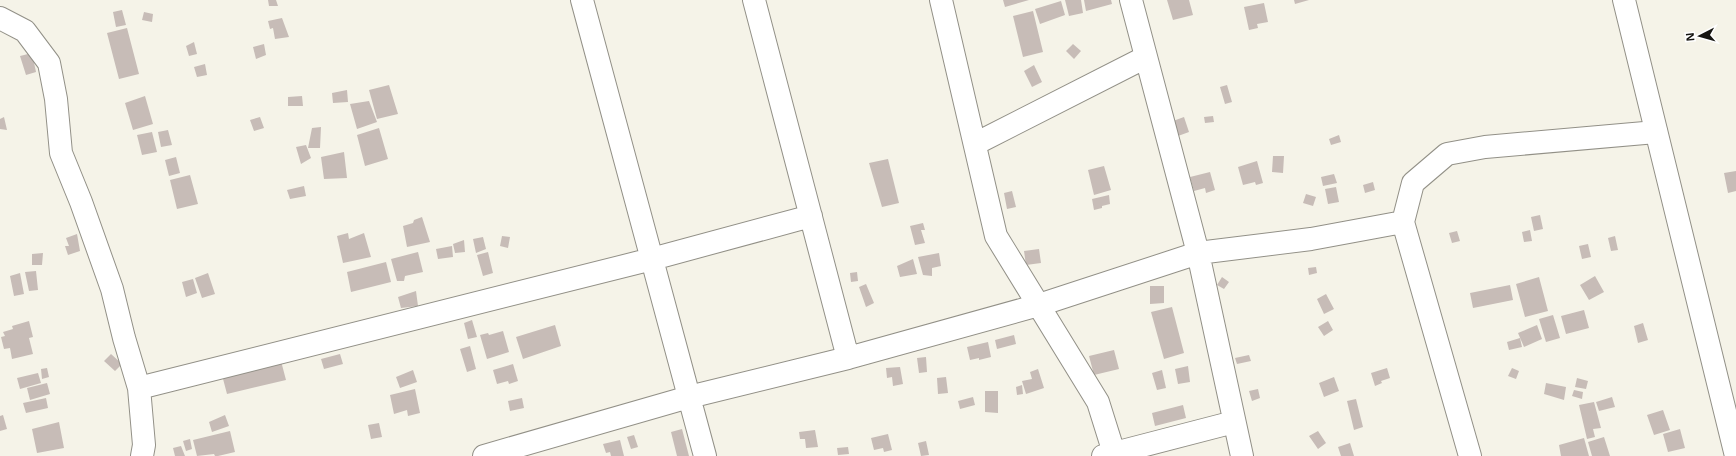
<svg xmlns="http://www.w3.org/2000/svg" width="1736" height="456" viewBox="0 0 1736 456" font-family="'Noto Sans',sans-serif">
  <style>
    .building { fill: #c7bcb7 }
    .lines { fill: none; stroke-linecap: round; stroke-linejoin: round }
    .minor-casing { stroke: #929087; stroke-width: 24 }
    .major-casing { stroke: #929087; stroke-width: 24 }
    .minor { stroke: #fff; stroke-width: 22 }
    .major { stroke: #fff; stroke-width: 22 }
  </style>
  <rect width="100%" height="100%" fill="#f5f3e8"/>
  <path class="building" d="M268,0H276L278,6H269Z
    M1003,0H1029L1005,7Z
    M1065,0H1081L1083,13L1069,16Z
    M1084,0H1111L1112,4L1086,11Z
    M1167,0H1189L1193,15L1173,20Z
    M1294,0H1309L1295,4Z
    M1061,1L1065,15L1040,24L1035,9Z
    M1264,3L1268,22L1257,24L1258,28L1249,30L1244,7Z
    M122,10L126,25L116,27L113,12Z
    M1033,11L1043,52L1023,57L1013,16Z
    M144,12L153,14L152,22L142,20Z
    M282,18L289,37L275,39L273,28L270,29L268,21Z
    M127,28L139,74L119,79L107,33Z
    M194,42L197,54L189,56L186,46Z
    M264,44L266,55L256,59L253,47Z
    M1073,44L1081,51L1074,59L1066,51Z
    M32,53L36,72L26,75L20,56Z
    M205,64L207,75L197,77L194,67Z
    M1034,65L1042,82L1032,87L1024,71Z
    M389,85L398,114L377,119L369,90Z
    M1227,85L1232,102L1225,104L1220,87Z
    M347,90L348,102L333,103L332,93Z
    M145,96L153,124L133,130L125,103Z
    M302,96L303,106H288V97Z
    M369,101L377,122L357,129L350,104Z
    M1213,116L1214,122L1205,123L1204,117Z
    M4,117L7,130L0,129V119Z
    M260,117L264,128L254,131L250,120Z
    M1184,117L1189,132L1178,136L1173,121Z
    M321,127L320,148H308L312,128Z
    M379,128L388,159L365,166L357,135Z
    M168,130L172,145L161,147L158,132Z
    M152,132L157,152L142,155L137,135Z
    M1339,135L1341,142L1331,145L1329,139Z
    M306,145L311,158L301,164L296,147Z
    M344,152L347,178L324,179L321,157Z
    M1273,156H1284L1283,173L1272,172Z
    M176,157L180,173L169,176L165,160Z
    M888,159L899,203L882,207L869,163Z
    M1257,161L1263,183L1256,185L1255,182L1243,185L1238,167Z
    M1104,166L1111,190L1094,195L1088,170Z
    M1736,171V191L1728,193L1724,173Z
    M1210,172L1215,190L1206,193L1205,188L1194,191L1190,177Z
    M1334,174L1337,183L1323,186L1321,177Z
    M190,175L198,204L177,209L170,180Z
    M1373,182L1375,190L1365,193L1363,185Z
    M304,186L306,196L290,199L287,190Z
    M1336,187L1339,202L1328,204L1325,189Z
    M1012,191L1016,207L1007,209L1004,193Z
    M1306,194L1316,197L1313,206L1303,203Z
    M1109,195L1110,204L1102,206V208L1094,210L1092,199Z
    M1540,215L1543,229L1534,231L1531,217Z
    M422,217L430,242L407,247L403,226L413,223L414,220Z
    M923,223L925,230H921L925,243L915,245L910,226Z
    M1530,230L1532,241L1524,242L1522,232Z
    M1457,231L1460,241L1452,243L1449,233Z
    M348,233L349,239L364,233L371,257L343,263L337,236Z
    M77,234L80,251L68,255L65,246H69L66,238Z
    M502,236L510,237L508,248L500,246Z
    M1615,236L1618,250L1611,251L1608,238Z
    M483,237L486,249L476,253L473,239Z
    M464,240L465,252L455,253L453,244Z
    M1588,244L1591,257L1582,259L1579,246Z
    M452,246L453,257L438,259L436,249Z
    M1039,249L1041,263L1026,265L1024,251Z
    M418,252L423,272L405,276L404,281H397L391,259Z
    M488,252L493,273L483,276L477,255Z
    M43,253L42,265H32V254Z
    M939,253L941,266L932,268V276L923,275L918,257Z
    M913,259L917,274L900,277L897,266Z
    M386,262L391,282L351,292L347,272Z
    M1316,267L1317,273L1309,275L1308,268Z
    M36,271L38,290L29,291L25,272Z
    M857,272L858,281L851,282L850,273Z
    M20,273L24,294L14,296L10,276Z
    M208,273L215,294L202,298L195,278Z
    M1595,276L1604,292L1589,300L1580,285Z
    M1222,277L1229,282L1224,289L1217,285Z
    M1539,277L1548,311L1525,317L1516,284Z
    M193,279L197,293L186,297L182,282Z
    M866,284L874,303L866,307L859,287Z
    M1510,285L1513,300L1473,308L1470,293Z
    M1150,286H1164V303L1150,304Z
    M416,291L418,306L401,308L398,297Z
    M1326,294L1334,309L1324,314L1317,299Z
    M1172,307L1184,353L1164,359L1151,312Z
    M1584,310L1589,328L1566,334L1561,316Z
    M1553,315L1560,338L1546,342L1539,319Z
    M472,320L477,337L468,339L464,323Z
    M29,321L33,337L29,338L33,354L12,359L10,348L4,349L1,337L5,336L3,332L13,329L12,326Z
    M1328,321L1333,330L1324,336L1318,327Z
    M1643,323L1648,340L1638,343L1634,326Z
    M555,325L561,346L523,359L516,337Z
    M1537,325L1542,339L1524,347L1518,333Z
    M503,331L509,352L487,359L480,335L488,333L489,335Z
    M1014,335L1016,344L997,349L995,340Z
    M1520,338L1522,347L1509,350L1507,342Z
    M988,342L991,357L979,360V358L970,360L967,347Z
    M470,346L476,369L467,372L460,349Z
    M1114,350L1119,369L1094,375L1089,356Z
    M111,354L122,364L115,371L104,361Z
    M340,354L343,364L324,369L321,359Z
    M1249,355L1251,361L1237,364L1235,358Z
    M926,357L927,372L919,373L917,358Z
    M281,361L286,380L227,394L222,375Z
    M513,364L518,381L509,384L508,381L497,384L493,370Z
    M1188,366L1190,382L1178,384L1175,369Z
    M900,367L903,384L893,386L892,377L887,378L886,368Z
    M47,368L49,377L42,379L41,369Z
    M1387,368L1390,378L1381,381L1382,383L1375,386L1371,373Z
    M1512,368L1519,371L1516,379L1508,376Z
    M1038,369L1044,388L1026,394L1022,381L1032,379L1030,372Z
    M413,370L417,382L400,388L396,377Z
    M1162,370L1166,388L1157,390L1152,373Z
    M38,373L41,383L20,389L17,378Z
    M946,377L948,393L938,394L937,378Z
    M1334,377L1339,391L1324,397L1319,383Z
    M1577,378L1588,381L1586,389L1575,387Z
    M47,383L50,394L30,400L27,388Z
    M1546,383L1566,387L1564,400L1544,394Z
    M1022,385L1023,394L1017,395L1016,387Z
    M415,389L420,413L408,416L407,410L394,414L390,395Z
    M1258,389L1260,398L1252,401L1249,391Z
    M1574,390L1583,392L1582,399L1572,396Z
    M985,391H998V413L985,412Z
    M973,397L975,405L960,409L958,401Z
    M1612,397L1615,407L1599,411L1596,402Z
    M46,398L48,408L26,413L23,403Z
    M522,398L524,408L510,411L508,401Z
    M1356,399L1363,427L1354,430L1347,401Z
    M1594,402L1601,428L1593,429L1595,437L1587,439L1579,405Z
    M1183,405L1186,418L1155,426L1152,413Z
    M1663,410L1670,430L1654,435L1647,415Z
    M3,415L7,429L0,431V416Z
    M225,415L229,426L212,432L209,422Z
    M59,422L64,448L37,453L32,429Z
    M379,423L382,437L371,439L368,425Z
    M682,429L689,456H677L671,432Z
    M1680,429L1685,448L1668,452L1663,434Z
    M815,430L818,447L806,448L805,439H800L799,432Z
    M230,431L235,452L218,456H215L214,454L197,456L193,440Z
    M1318,431L1326,443L1318,449L1309,436Z
    M888,434L892,450L884,452L883,448L874,450L871,438Z
    M634,435L638,447L631,449L627,437Z
    M1604,437L1610,456H1592L1588,442Z
    M1584,438L1589,456H1561L1559,445Z
    M190,439L192,449L186,451L183,441Z
    M620,440L624,456H611L610,452L606,453L603,444Z
    M926,441L929,455L921,456L918,443Z
    M1350,443L1354,456H1341L1338,447Z
    M181,446L185,456H175L173,448Z
    M848,447L849,454L838,455L837,448Z"/>
  <g class="lines">
    <g class="minor-casing">
      <path id="minor" d="M582,0L705,456
        M941,0L996,236L1098,402L1114,453
        M1131,0L1198,253L1242,456
        M0,18L25,31L49,63L56,99L61,153L81,202L112,289L124,338L139,388L144,445L142,456
        M975,144L1146,57
        M1403,222L1470,456
        M848,358L1039,305L1198,253L1311,239L1403,222L1413,183L1447,154L1485,147L1656,132
        M139,388L652,259L811,216
        M484,456L689,397L848,358L754,0
        M1103,456L1234,422"/>
    </g>
    <g class="major-casing">
      <path id="major" d="M1624,0L1736,456"/>
    </g>
    <use href="#minor" class="minor"/>
    <use href="#major" class="major"/>
  </g>
  <g transform="translate(1700 36) rotate(264)" stroke="#ffffff" stroke-width="3" paint-order="stroke">
  <path d="M0-3L7 15L0 10L-7 15Z" fill="#161511"/>
  <text y="-6" font-size="11" font-weight="bold" text-anchor="middle" fill="#161511">N</text>
  </g>
</svg>
